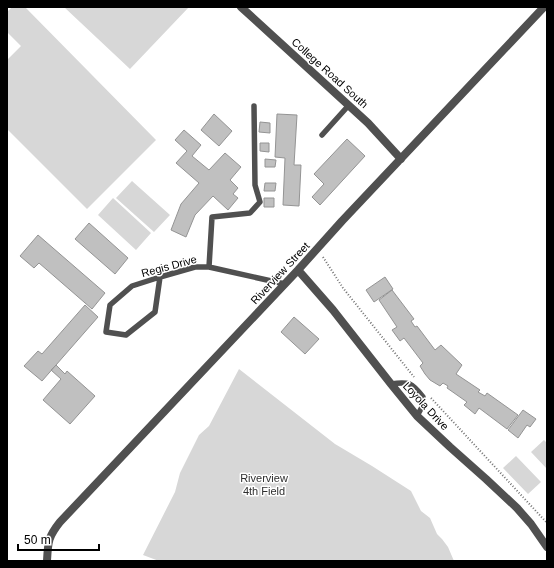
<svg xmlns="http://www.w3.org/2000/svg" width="554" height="568" viewBox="0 0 554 568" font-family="Arial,sans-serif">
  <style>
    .green { fill: #d7d7d7 }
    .building { fill: #c0c0c0; stroke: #949494 }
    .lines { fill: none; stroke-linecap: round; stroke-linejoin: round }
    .path { stroke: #727272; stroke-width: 2; stroke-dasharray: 1 2; stroke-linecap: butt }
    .lane { stroke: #505050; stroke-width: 5.5 }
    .street { stroke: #505050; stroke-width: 8 }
    .labels { text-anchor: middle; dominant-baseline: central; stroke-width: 3; stroke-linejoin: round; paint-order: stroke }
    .street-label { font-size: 11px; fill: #000; stroke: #fff }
    .park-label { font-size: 11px; fill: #2e2e2e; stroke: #fff }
  </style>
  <rect width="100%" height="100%" fill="#fff"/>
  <path class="green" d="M12,7H25L156,140L87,209L7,129V60L21,46L7,32V12Z
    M64,7H189L130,69Z
    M132,181L170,215L154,232L116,198Z
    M113,198L151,233L136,250L98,215Z
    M239,369L335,444L372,466L411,491L421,511L430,518L437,534L442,539L448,547L454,561H159L143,555L175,492L180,473L199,435L209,426Z
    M544,440L547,443V469L531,452Z
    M516,456L541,482L528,494L503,468Z"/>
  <path class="building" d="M214,114L232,131L219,146L201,130Z
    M277,114L297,115L294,165H301L299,206L283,205L285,158L275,157Z
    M260,122L270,123V133L259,132Z
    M184,130L201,145L192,156L209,170L225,153L241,167L230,180L238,188L233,194L238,198L228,210L213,196L195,215L186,237L171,230L181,204L199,183L176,163L187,151L175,140Z
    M347,139L365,156L320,205L312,197L324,184L314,174Z
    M260,143H269V152L260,151Z
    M265,159L276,160L275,167H265Z
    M265,183H276L275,191H264Z
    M264,198H274V207H264Z
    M89,223L128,258L115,274L75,239Z
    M38,235L105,293L92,309L39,263L34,268L20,256Z
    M385,277L393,289L374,302L366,290Z
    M392,290L414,319L411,321L415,327L417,326L435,350L441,345L462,365L456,374L480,390L478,392L485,396L487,393L518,415L507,429L479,408L475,414L464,405L467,402L447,388L448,386L443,383L440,386L430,380L425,374L420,366L423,363L404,338L400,341L392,330L397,327L379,300Z
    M85,305L98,317L42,381L24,366L38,351L42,354Z
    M294,317L319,339L305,354L281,332Z
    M56,365L65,374L67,371L95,396L70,424L43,400L61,379L51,370Z
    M523,410L536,419L530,427L527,425L518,438L508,430Z"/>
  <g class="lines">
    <path class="path" d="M323,257L343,288L414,377
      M431,398L547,523"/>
    <path class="lane" d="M322,135L349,105
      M209,267L212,217L250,213L260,202L255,185L254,106
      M160,277L155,312L126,335L106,332L110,305L132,286L160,277L195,267H209L285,284
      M391,384C409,381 412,383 423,397L422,407L417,416"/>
    <path class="street" d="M241,7L368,123L401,159
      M298,270L333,310L391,384L417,416L450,447L486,479L517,508L531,524L547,547
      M47,561C48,542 48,537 60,522L298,270L342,221L544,7"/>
  </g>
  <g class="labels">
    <g class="street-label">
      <text transform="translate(330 73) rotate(42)">College Road South</text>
      <text transform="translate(169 266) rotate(-15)">Regis Drive</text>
      <text transform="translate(280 273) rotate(-47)">Riverview Street</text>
      <text transform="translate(426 406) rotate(47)">Loyola Drive</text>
    </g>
    <g class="park-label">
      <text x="264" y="478">Riverview<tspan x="264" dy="13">4th Field</tspan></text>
    </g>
  </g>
  <rect width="554" height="568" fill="none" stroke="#000000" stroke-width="16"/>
  <path d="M18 544v6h81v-6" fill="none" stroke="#000000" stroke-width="2"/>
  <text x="24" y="544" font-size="12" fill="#000000" stroke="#ffffff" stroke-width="3" paint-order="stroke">50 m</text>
</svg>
